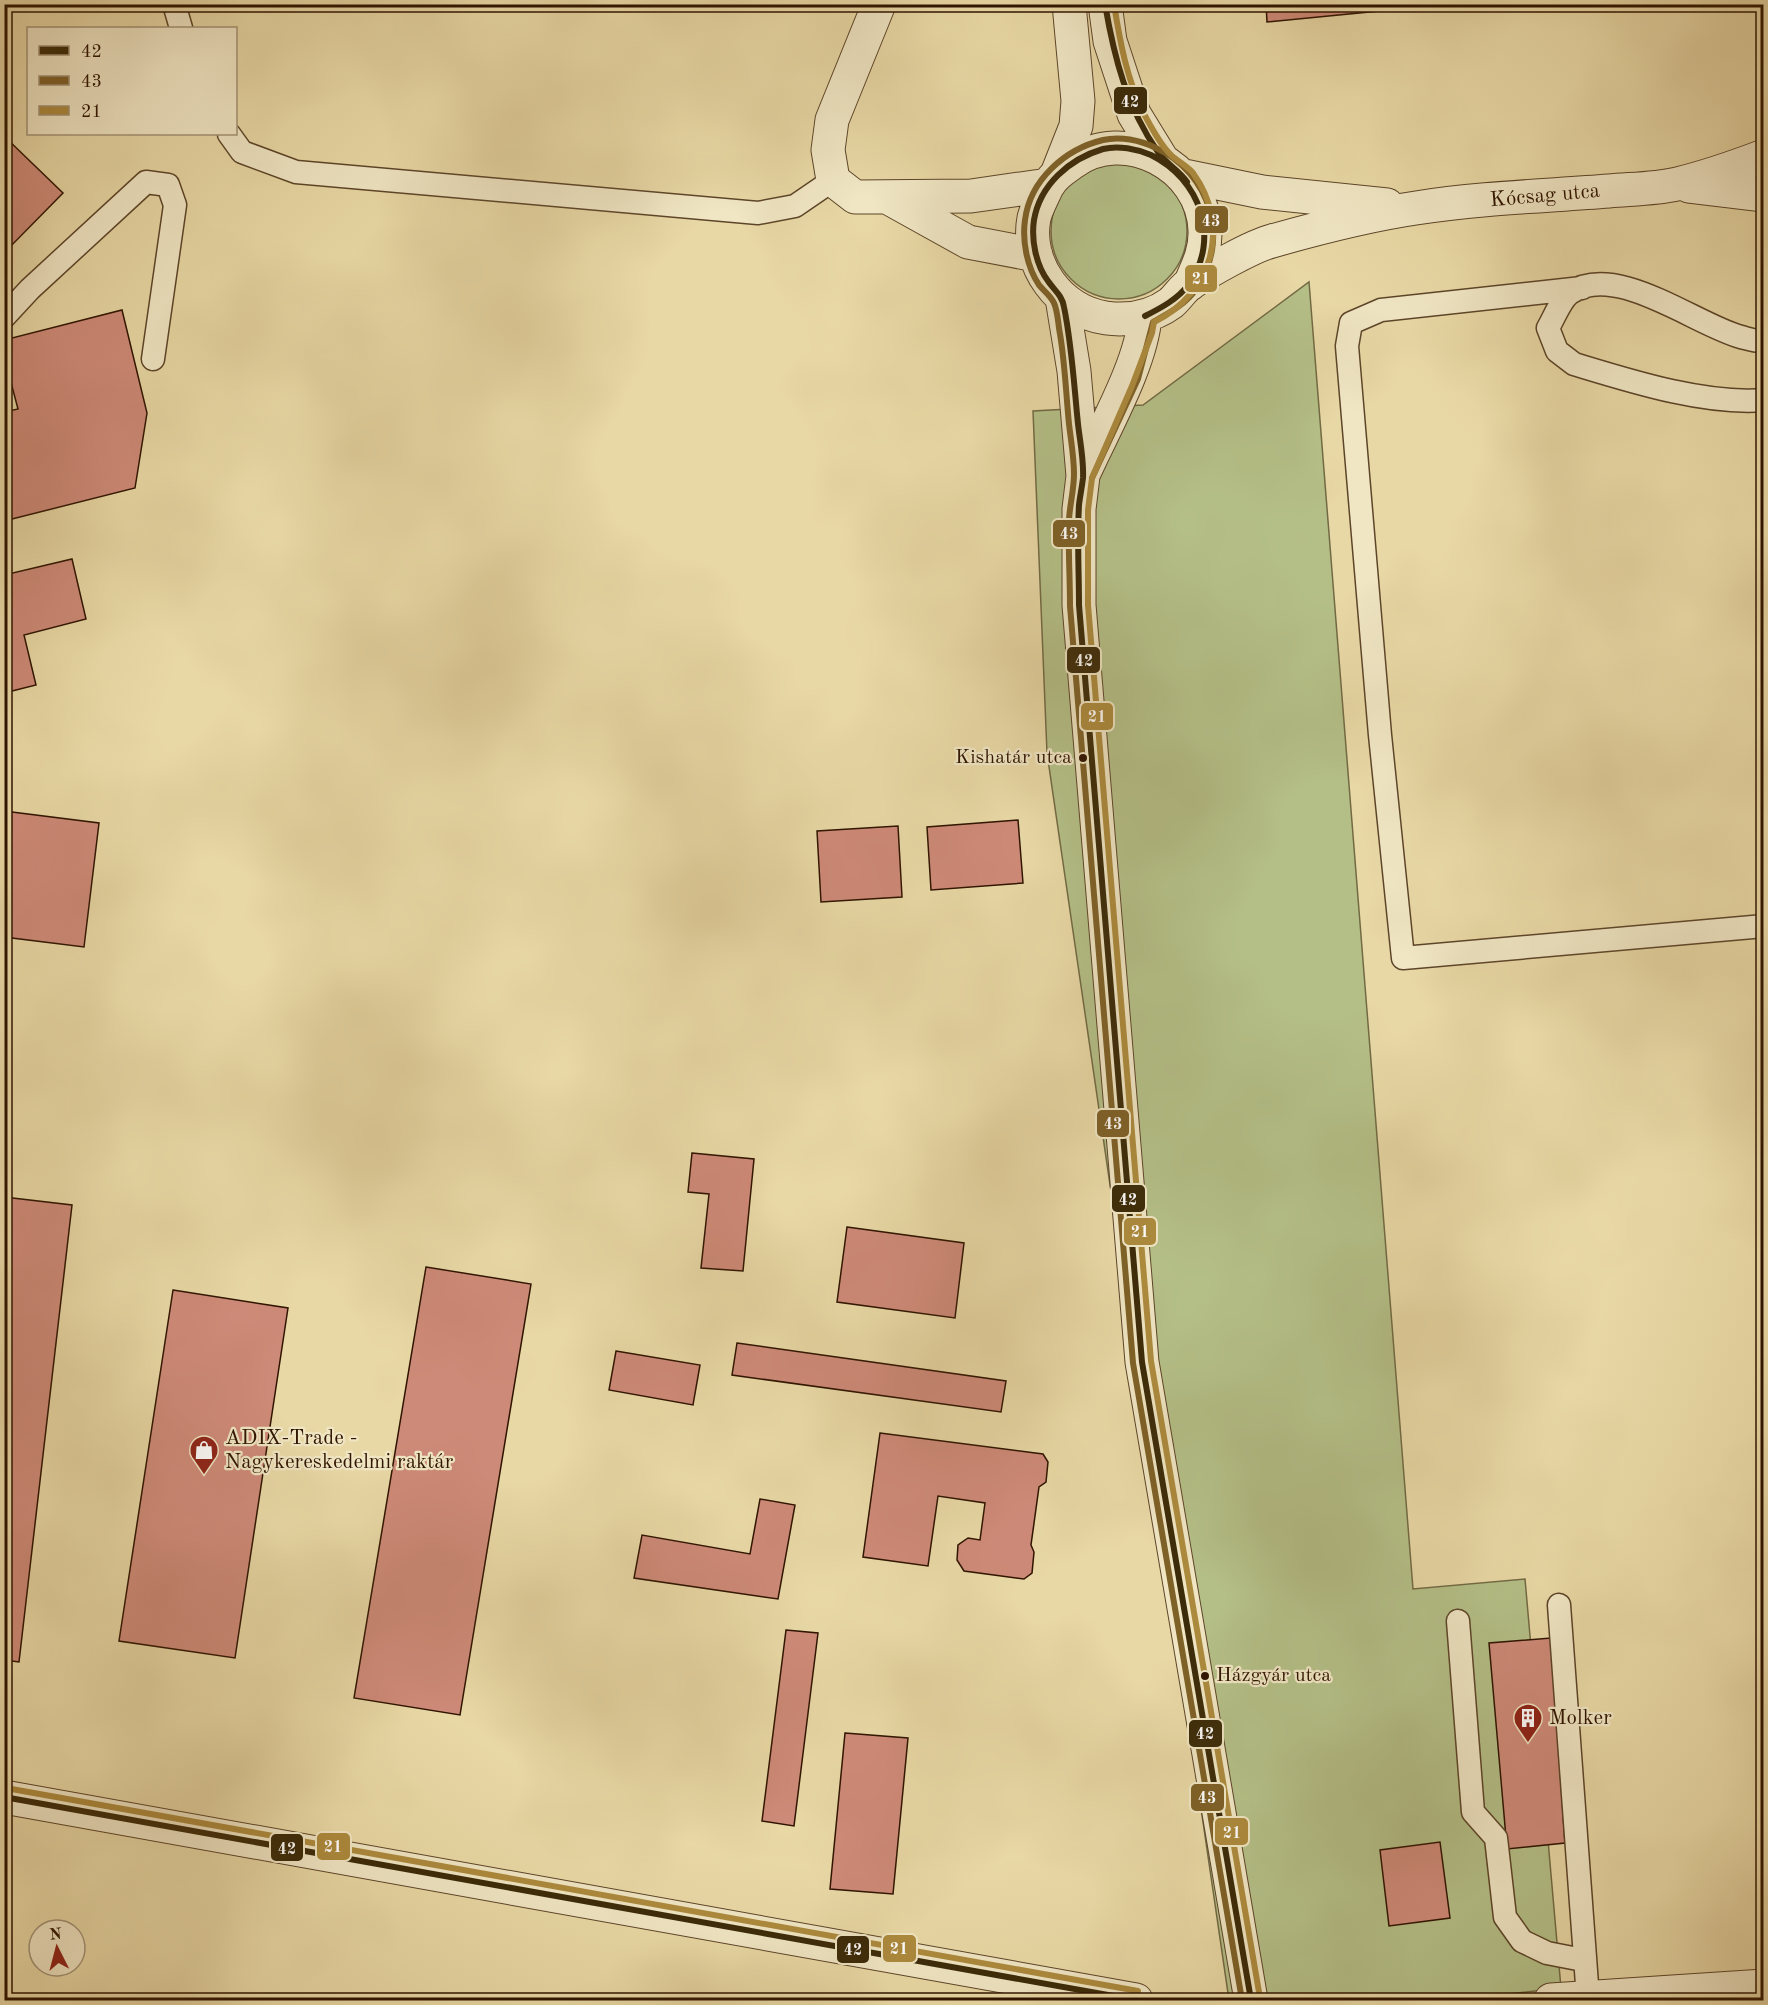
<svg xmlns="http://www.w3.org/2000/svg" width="1768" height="2005" viewBox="0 0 1768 2005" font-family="'Old Standard TT',serif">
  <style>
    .green { fill: #b4bf87; stroke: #726a44; stroke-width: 1.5 }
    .building { fill: #ce8a78; stroke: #2f1400; stroke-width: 1.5 }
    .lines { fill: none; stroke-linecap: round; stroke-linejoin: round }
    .service-casing { stroke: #5d4529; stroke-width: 25 }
    .minor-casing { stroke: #5d4529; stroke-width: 35 }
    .service { stroke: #f0e6c4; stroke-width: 22 }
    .minor { stroke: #f0e6c4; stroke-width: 33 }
    .bus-1-casing { stroke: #f0e6c4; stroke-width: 10 }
    .bus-2-casing { stroke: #f0e6c4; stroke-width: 10 }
    .bus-3-casing { stroke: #f0e6c4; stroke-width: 10 }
    .bus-1 { stroke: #3c2b09; stroke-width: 6 }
    .bus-2 { stroke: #7e6127; stroke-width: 6 }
    .bus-3 { stroke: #ac8a3d; stroke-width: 6 }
    .bus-dot { fill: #2f1400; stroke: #f0e6c4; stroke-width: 2 }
    .labels { text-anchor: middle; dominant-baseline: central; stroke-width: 4.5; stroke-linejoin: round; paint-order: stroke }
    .bus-label { font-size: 20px; fill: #2f1400; stroke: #f0e6c4; text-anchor: end }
    .street-label { font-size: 21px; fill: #2f1400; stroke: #f0e6c4 }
    .poi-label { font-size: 21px; fill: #2f1400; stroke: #f0e6c4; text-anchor: start }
    .line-badge { stroke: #f0e6c4; stroke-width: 2 }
    .badge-label { font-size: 16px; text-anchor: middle; font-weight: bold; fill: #fff }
  </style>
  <rect width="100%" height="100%" fill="#e8d8a5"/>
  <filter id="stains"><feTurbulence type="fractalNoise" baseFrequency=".00333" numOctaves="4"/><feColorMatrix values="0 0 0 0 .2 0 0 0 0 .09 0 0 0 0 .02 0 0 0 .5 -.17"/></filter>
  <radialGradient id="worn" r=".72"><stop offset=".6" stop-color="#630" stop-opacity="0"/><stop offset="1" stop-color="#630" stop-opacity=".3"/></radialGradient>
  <path class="green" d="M1051 231a68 68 0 1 1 136 0a68 68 0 1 1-136 0Z
    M1309,282L1413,1589L1525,1579L1561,1988L1455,2000H1229L1047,753L1033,411L1143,405Z"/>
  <path class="building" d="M1266,4H1429L1430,6L1267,22Z
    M4,136L63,193L4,253Z
    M122,310L147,413L135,488L4,521V412L18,409L4,356V340Z
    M72,559L86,619L24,635L36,685L4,693V575Z
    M4,811L99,823L84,947L4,937Z
    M1018,820L1023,883L931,890L927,827Z
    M898,826L902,897L821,902L817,831Z
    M692,1153L754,1159L743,1271L701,1268L709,1194L688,1192Z
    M4,1197L72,1205L19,1662L4,1660Z
    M847,1227L964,1243L955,1318L837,1302Z
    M426,1267L531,1284L460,1715L354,1698Z
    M173,1290L288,1308L235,1658L119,1641Z
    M737,1343L1006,1381L1001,1412L732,1375Z
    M616,1351L700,1365L693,1405L609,1390Z
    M880,1433L1043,1454L1048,1462L1046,1482L1039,1487L1031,1545L1034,1552L1032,1573L1024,1579L964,1571L957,1560L958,1545L968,1538L980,1540L985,1503L938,1496L928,1566L863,1557Z
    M760,1499L795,1505L778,1599L634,1578L642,1535L750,1554Z
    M786,1630L818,1633L794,1826L762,1821Z
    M1551,1638L1565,1843L1507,1849L1489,1643Z
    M845,1733L908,1738L893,1894L830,1889Z
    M1440,1842L1450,1918L1389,1926L1380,1850Z"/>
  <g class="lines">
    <g class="service-casing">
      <path id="service" d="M174,4L181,28
        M229,134L242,152L296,172L758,213L795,206L833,180
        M1582,288L1381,310L1351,323L1347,346L1380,735L1403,958L1764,926
        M4,317L30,289L146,182L168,185L175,205L153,359
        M1764,340C1756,342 1749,339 1741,337C1696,325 1615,261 1570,293C1561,299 1554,318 1548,328L1557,351L1574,364C1630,381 1705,405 1764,400
        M1559,1605L1588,1998
        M1458,1621L1473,1812L1496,1838L1505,1917L1522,1941L1547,1953L1583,1960"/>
    </g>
    <g class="minor-casing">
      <path id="minor" d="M879,4L832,120L828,150L833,180L855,197L971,196L1048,185
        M1105,4L1110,41L1134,114L1161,158
        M1057,174L1076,126L1078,101L1069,4
        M1184,176L1262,192L1387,205
        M1689,186L1764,195
        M887,197L968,242L1036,255
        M1190,284C1198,266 1206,250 1205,230C1203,166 1124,124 1072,163C1062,170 1053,176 1047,187C1043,196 1036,209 1034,218C1025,264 1060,312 1106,318C1128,321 1152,317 1171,303C1178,297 1183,288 1191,283C1208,271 1253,246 1272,241C1318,228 1368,215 1416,208C1479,198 1545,196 1609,191C1631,189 1655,189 1677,184C1706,177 1735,167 1764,156
        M1062,298L1074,371L1083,476L1079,509V605L1142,1362L1251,2000
        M1083,475C1103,430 1142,363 1145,316
        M4,1797L1136,2000
        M1551,2000L1764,1986"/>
    </g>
    <use href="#service" class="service"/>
    <use href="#minor" class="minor"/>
    <g class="bus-1-casing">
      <path id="bus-1" d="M1105,4C1114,57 1127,108 1158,152C1166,164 1179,170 1187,182
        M1145,316C1161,308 1178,299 1189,284C1221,238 1200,179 1151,155C1137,149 1118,145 1103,149C1069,159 1040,185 1034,220C1031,240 1036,265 1048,281C1054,290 1062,295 1064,307C1072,346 1074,385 1078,424C1080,442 1084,460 1083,478C1082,487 1080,496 1079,505C1077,538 1079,572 1079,605L1142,1362L1251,2000
        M4,1797L1136,2000"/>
    </g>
    <g class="bus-2-casing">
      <path id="bus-2" d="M1092,478L1138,379L1153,322C1169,313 1186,304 1196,289C1231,239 1210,173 1156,148C1140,140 1120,136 1103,140C1065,149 1030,180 1025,220C1022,241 1027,267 1039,285C1044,291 1051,296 1054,303C1058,312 1058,324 1060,334C1065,364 1066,394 1069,424C1071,441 1074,457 1074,474C1074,489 1070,504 1069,519C1068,548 1070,577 1070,606L1133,1363L1242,2000"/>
    </g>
    <g class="bus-3-casing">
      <path id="bus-3" d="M1114,4C1120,42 1127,80 1144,114C1152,128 1160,145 1172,156C1179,162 1187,166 1193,173C1232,227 1212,294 1154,322L1152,333L1132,386L1092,478L1088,510V605L1151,1361L1260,1998
        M6,1788L1138,1991"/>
    </g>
    <use href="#bus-1" class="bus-1"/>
    <use href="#bus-2" class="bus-2"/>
    <use href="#bus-3" class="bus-3"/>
  </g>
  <defs>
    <g id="shop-pin" transform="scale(1.5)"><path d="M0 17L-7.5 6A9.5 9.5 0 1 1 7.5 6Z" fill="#8f2418" stroke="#f0e6c4"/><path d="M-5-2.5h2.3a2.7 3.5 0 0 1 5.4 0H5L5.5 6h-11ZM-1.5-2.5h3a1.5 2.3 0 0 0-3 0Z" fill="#fff"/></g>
    <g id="building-pin" transform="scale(1.5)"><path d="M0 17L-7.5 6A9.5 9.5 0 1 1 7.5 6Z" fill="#8f2418" stroke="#f0e6c4"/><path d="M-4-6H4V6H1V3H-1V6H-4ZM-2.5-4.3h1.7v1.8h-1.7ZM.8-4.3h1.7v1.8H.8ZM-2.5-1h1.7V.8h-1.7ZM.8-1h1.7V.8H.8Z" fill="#fff"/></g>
  </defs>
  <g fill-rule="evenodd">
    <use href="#shop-pin" x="204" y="1450"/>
    <use href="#building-pin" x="1528" y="1718"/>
  </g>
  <g class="bus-dot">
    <circle cx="1083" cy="758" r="5"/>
    <circle cx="1205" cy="1676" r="5"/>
  </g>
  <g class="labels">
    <g class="bus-label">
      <text x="1072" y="758">Kishatár utca</text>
      <text x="1216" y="1676" text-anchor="start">Házgyár utca</text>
    </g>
    <g class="street-label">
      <text transform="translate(1545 196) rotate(-5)">Kócsag utca</text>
    </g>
    <g class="poi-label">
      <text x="225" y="1438">ADIX-Trade -<tspan x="225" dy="24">Nagykereskedelmi raktár</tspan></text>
      <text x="1549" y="1718">Molker</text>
    </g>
  </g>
  <g class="line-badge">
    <rect x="1113" y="86" width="35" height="29" rx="6" fill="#3c2b09"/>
    <rect x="1194" y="205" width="35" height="29" rx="6" fill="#7e6127"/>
    <rect x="1184" y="264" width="34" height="29" rx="6" fill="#ac8a3d"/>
    <rect x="1052" y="519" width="34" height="29" rx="6" fill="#7e6127"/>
    <rect x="1066" y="646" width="35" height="28" rx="6" fill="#3c2b09"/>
    <rect x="1080" y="702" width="34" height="29" rx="6" fill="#ac8a3d"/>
    <rect x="1096" y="1109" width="34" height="29" rx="6" fill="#7e6127"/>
    <rect x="1111" y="1184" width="35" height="29" rx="6" fill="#3c2b09"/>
    <rect x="1123" y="1217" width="34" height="29" rx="6" fill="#ac8a3d"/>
    <rect x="1188" y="1719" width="35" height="29" rx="6" fill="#3c2b09"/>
    <rect x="1190" y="1783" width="35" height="29" rx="6" fill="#7e6127"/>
    <rect x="1214" y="1817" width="35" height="29" rx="6" fill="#ac8a3d"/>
    <rect x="316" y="1832" width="35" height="29" rx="6" fill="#ac8a3d"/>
    <rect x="270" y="1833" width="34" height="29" rx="6" fill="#3c2b09"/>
    <rect x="882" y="1934" width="35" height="29" rx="6" fill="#ac8a3d"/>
    <rect x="836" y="1935" width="34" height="29" rx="6" fill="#3c2b09"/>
  </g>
  <g class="badge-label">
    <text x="1130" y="107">42</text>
    <text x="1211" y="226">43</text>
    <text x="1201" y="284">21</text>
    <text x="1069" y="539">43</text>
    <text x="1084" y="666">42</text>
    <text x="1097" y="722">21</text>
    <text x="1113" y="1129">43</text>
    <text x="1128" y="1205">42</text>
    <text x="1140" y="1237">21</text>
    <text x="1205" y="1739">42</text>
    <text x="1207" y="1803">43</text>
    <text x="1232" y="1838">21</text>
    <text x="333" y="1852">21</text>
    <text x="287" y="1854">42</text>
    <text x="899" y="1954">21</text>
    <text x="853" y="1955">42</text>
  </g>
  <rect width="1768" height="2005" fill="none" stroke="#e8d8a5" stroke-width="24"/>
  <rect x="6" y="6" width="1756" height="1993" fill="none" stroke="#2f1400" stroke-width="3"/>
  <rect x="12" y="12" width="1744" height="1981" fill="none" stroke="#2f1400" stroke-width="1.5"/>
  <rect x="27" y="27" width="210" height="108" fill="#f0e6c4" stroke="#a39276" stroke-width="1.5"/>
  <rect x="39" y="46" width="30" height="9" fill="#3c2b09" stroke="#a39276" stroke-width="1.5"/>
  <text x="81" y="57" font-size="18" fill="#2f1400">42</text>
  <rect x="39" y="76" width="30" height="9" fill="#7e6127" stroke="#a39276" stroke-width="1.5"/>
  <text x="81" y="87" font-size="18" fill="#2f1400">43</text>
  <rect x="39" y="106" width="30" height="9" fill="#ac8a3d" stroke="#a39276" stroke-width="1.5"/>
  <text x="81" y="117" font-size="18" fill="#2f1400">21</text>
  <g transform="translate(57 1948) rotate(354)"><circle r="28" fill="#f0e6c4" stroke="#a39276" stroke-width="1.5"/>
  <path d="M0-4.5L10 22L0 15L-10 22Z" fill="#8f2418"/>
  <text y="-9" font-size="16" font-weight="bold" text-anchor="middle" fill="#2f1400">N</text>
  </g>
  <rect width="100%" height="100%" filter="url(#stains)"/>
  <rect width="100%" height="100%" fill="url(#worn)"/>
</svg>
